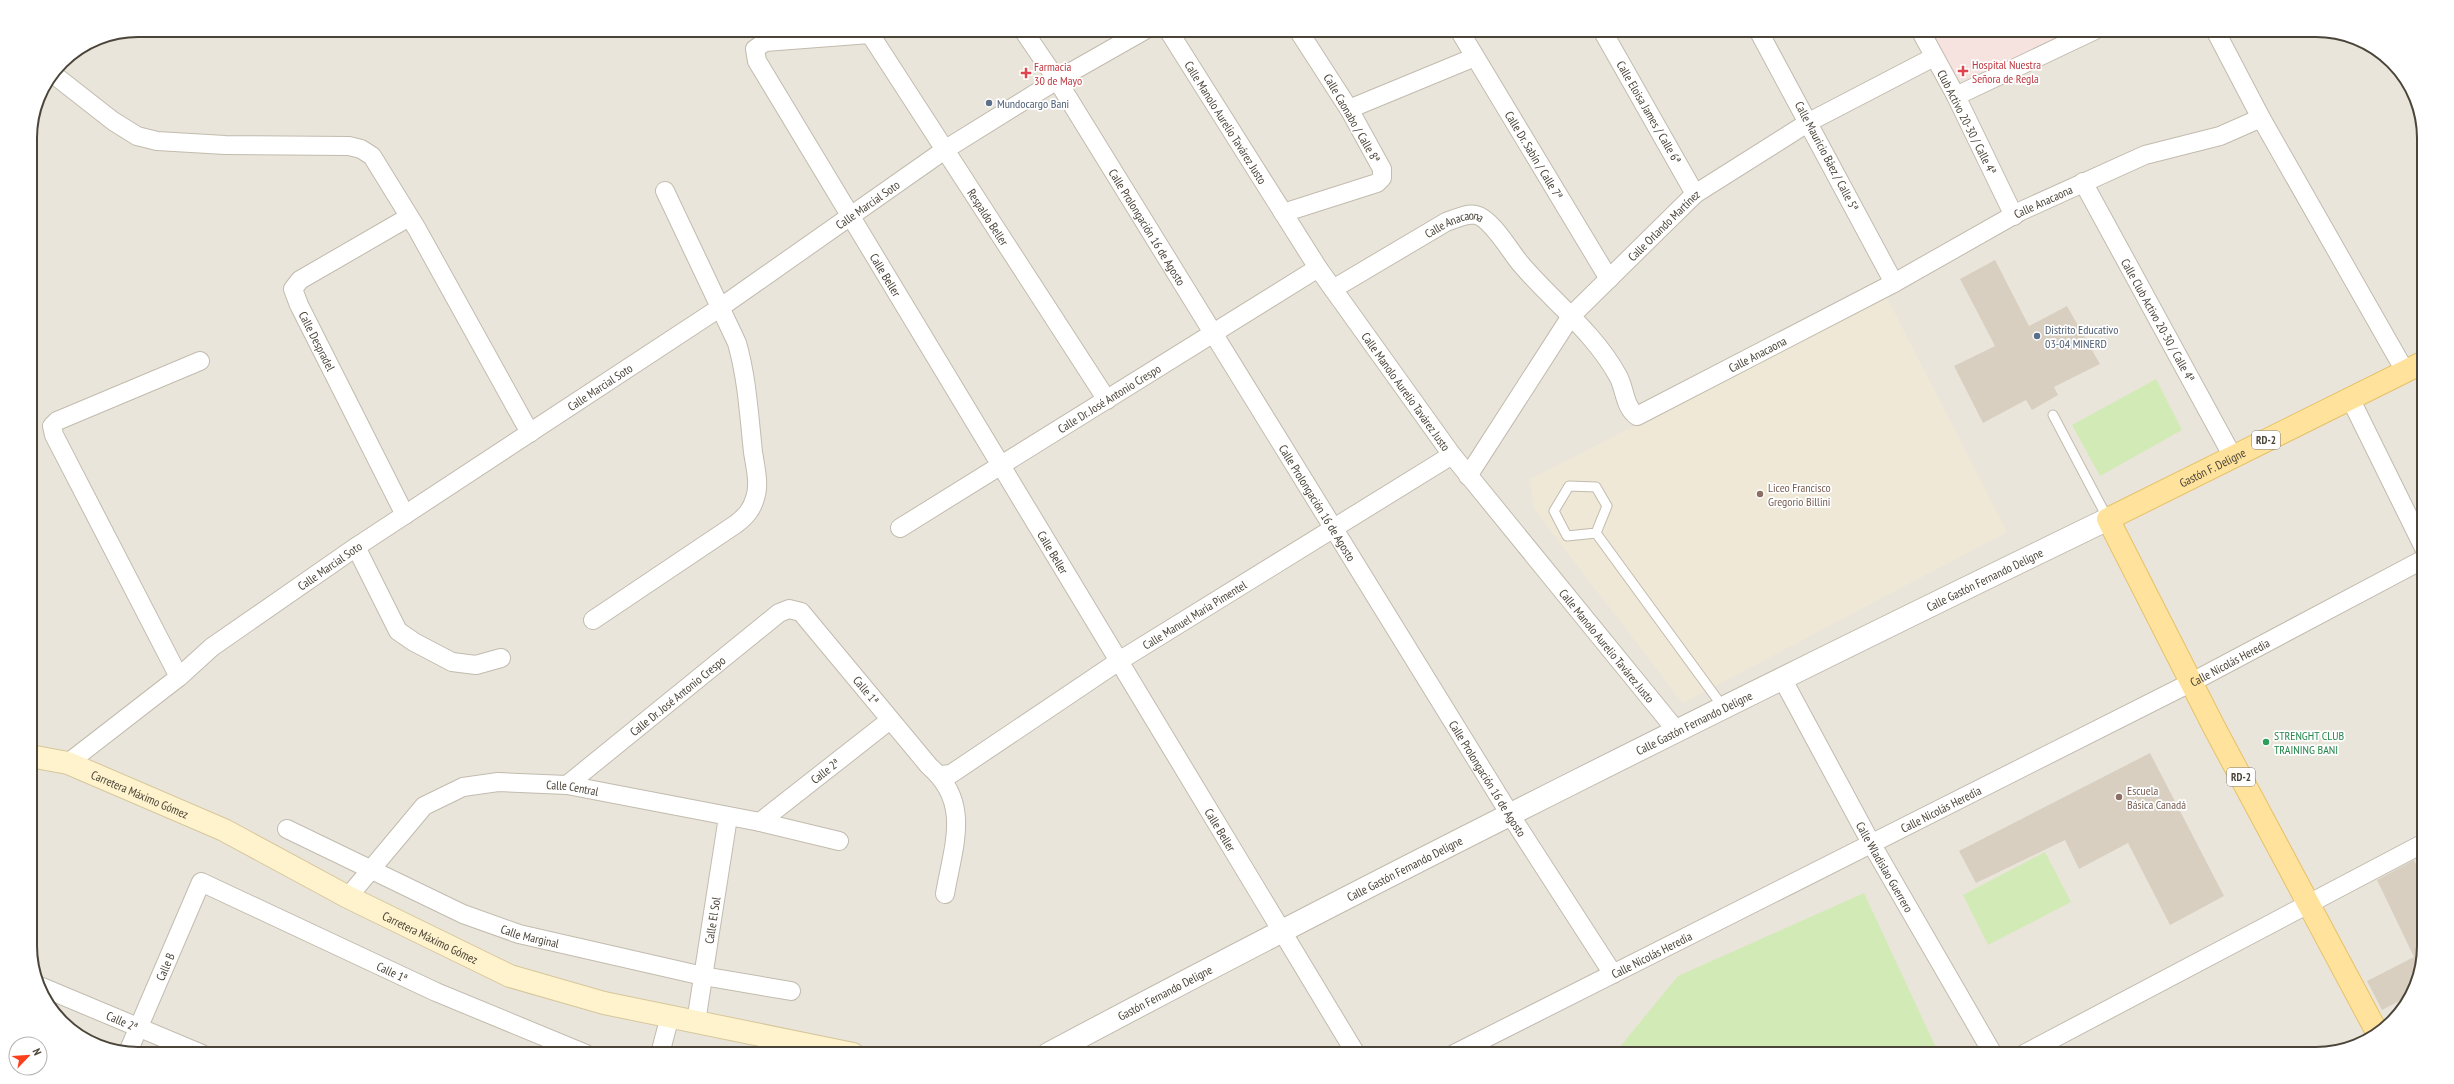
<svg xmlns="http://www.w3.org/2000/svg" width="2454" height="1084" viewBox="0 0 2454 1084" font-family="'PT Sans Narrow',sans-serif">
  <style>
    .residential { fill: #eae5da }
    .education { fill: #efe8d6 }
    .medical { fill: #f6e3e0 }
    .green { fill: #d2eab5 }
    .building { fill: #d8cfc1 }
    .lines { fill: none; stroke-linecap: round; stroke-linejoin: round }
    .service-casing { stroke: #c2bbae; stroke-width: 11 }
    .minor-casing { stroke: #c2bbae; stroke-width: 20 }
    .tertiary-casing { stroke: #c2bbae; stroke-width: 24 }
    .secondary-casing { stroke: #d6c79b; stroke-width: 24 }
    .primary-casing { stroke: #e6c16a; stroke-width: 24 }
    .service { stroke: #fff; stroke-width: 9 }
    .minor { stroke: #fff; stroke-width: 18 }
    .tertiary { stroke: #fff; stroke-width: 22 }
    .secondary { stroke: #fff3cd; stroke-width: 22 }
    .primary { stroke: #ffe39c; stroke-width: 22 }
    .health-dot { fill: #e0444e; stroke: #fff; stroke-width: 1.5 }
    .service-dot { fill: #5c6f8a; stroke: #fff; stroke-width: 1.5 }
    .education-dot { fill: #8d6e63; stroke: #fff; stroke-width: 1.5 }
    .leisure-dot { fill: #2e9e5b; stroke: #fff; stroke-width: 1.5 }
    .labels { text-anchor: middle; dominant-baseline: central; stroke-width: 3.5; stroke-linejoin: round; paint-order: stroke }
    .shield { fill: #fff; stroke: #817c74; stroke-width: 1 }
    .shield-label { font-size: 11px; font-weight: bold; fill: #4b4439 }
    .health-label { font-size: 12px; fill: #be3a42; stroke: #fff; text-anchor: start }
    .service-label { font-size: 12px; fill: #4e5e75; stroke: #fff; text-anchor: start }
    .street-label { font-size: 12px; fill: #4b4439; stroke: #fff }
    .education-label { font-size: 12px; fill: #785e54; stroke: #fff; text-anchor: start }
    .leisure-label { font-size: 12px; fill: #27864d; stroke: #fff; text-anchor: start }
    .rim { fill: none; stroke: #4b4439; stroke-width: 2 }
  </style>
  <rect width="100%" height="100%" fill="#f6f3ec"/>
  <path class="residential" d="M138,30H2316L2358,38L2406,78L2424,131V946L2416,988L2376,1036L2316,1054H138L96,1046L48,1006L30,953V131L38,96L62,61L97,38Z"/>
  <path class="education" d="M1887,298L2007,532L1683,703L1534,509L1530,479Z"/>
  <path class="medical" d="M1920,30H2078L2026,55L1950,84Z"/>
  <path class="green" d="M2156,379L2182,430L2100,476L2072,425Z
    M2045,852L2071,902L1988,945L1963,895Z
    M1864,893L1939,1054H1614L1678,976Z"/>
  <path class="building" d="M1995,260L2029,326L2067,306L2100,364L2054,387L2058,395L2032,410L2026,400L1983,423L1954,366L1995,346L1960,279Z
    M2150,753L2224,896L2170,925L2128,843L2079,869L2065,840L1976,883L1959,851Z
    M2414,860L2424,881V946L2416,988L2409,996L2382,1010L2367,981L2414,957L2377,880Z"/>
  <g class="lines">
    <g class="service-casing">
      <path id="service" d="M2053,415L2108,519
        M1569,486L1596,487L1607,506L1596,533L1567,536L1554,511Z
        M1596,533L1723,707"/>
    </g>
    <g class="minor-casing">
      <g id="minor">
        <path id="s1" d="M880,30L870,34L765,42L755,49L757,61L1356,1054"/>
        <path id="s2" d="M1023,30L1057,80L1511,816L1613,974"/>
        <path id="s3" d="M1168,30L1318,268L1452,455L1676,730"/>
        <path d="M1459,30L1609,279"/>
        <path d="M1602,30L1695,194"/>
        <path d="M1758,30L1894,283"/>
        <path d="M1920,30L1956,96L2014,216"/>
        <path d="M2215,30L2261,118L2405,371"/>
        <path id="s4" d="M870,34L1107,400"/>
        <path d="M53,74L113,121L137,136L157,141L225,145L349,146L361,149L372,156L417,229L530,433"/>
        <path d="M1956,96L2095,30"/>
        <path d="M1349,109L1475,57"/>
        <path d="M2083,182L2233,457"/>
        <path d="M1283,213L1377,183L1382,178V169L1349,109L1298,30"/>
        <path id="s5" d="M1333,289L1446,222C1455,219 1466,213 1476,215C1491,218 1510,251 1520,263C1552,301 1594,332 1618,376C1625,388 1624,407 1637,416L1894,283L2021,211L2145,155L2220,136L2261,118"/>
        <path d="M2350,398L2424,548"/>
        <path id="s6" d="M1468,476L1571,316L1695,194L1809,122L1934,57"/>
        <path d="M405,515L299,305L293,289L300,280L409,217"/>
        <path id="s7" d="M900,528L1318,268"/>
        <path d="M356,547L398,631L414,642L452,662L476,665L501,658"/>
        <path d="M593,620L736,524C745,517 752,510 755,498C760,484 755,466 753,452C749,415 747,378 737,343L665,191"/>
        <path d="M179,677L54,435L52,426L57,421L200,361"/>
        <path id="s8" d="M1782,678L1871,843L1993,1054"/>
        <path id="s9" d="M68,763L179,677L212,647L356,547L721,307L946,149L1057,80L1145,30"/>
        <path id="s10" d="M940,775L951,774L1119,661L1452,455"/>
        <path id="s11" d="M567,785L779,613L789,609L801,612L929,766C972,803 953,846 945,894"/>
        <path d="M760,822L890,720"/>
        <path id="s12" d="M287,829L463,914L519,934L703,976L791,991"/>
        <path id="s13" d="M348,897L424,806L463,787L498,782L567,785L760,822L839,841"/>
        <path d="M42,987L202,1054"/>
        <path id="s14" d="M696,1022L728,817"/>
        <path id="s15" d="M128,1052L201,882L436,992L586,1054"/>
        <path d="M663,1054L661,1050L670,1016"/>
        <path id="s16" d="M1454,1054L2192,682L2424,559"/>
        <path d="M2024,1054L2424,843"/>
      </g>
    </g>
    <g class="tertiary-casing">
      <g id="tertiary">
        <path id="s17" d="M1048,1054C1397,868 1752,692 2108,519"/>
      </g>
    </g>
    <g class="secondary-casing">
      <g id="secondary">
        <path id="s18" d="M30,756L68,763L224,830L348,897L510,976L604,1003L853,1054"/>
      </g>
    </g>
    <g class="primary-casing">
      <g id="primary">
        <path id="s19" d="M2378,1034L2214,727L2108,519L2424,362"/>
      </g>
    </g>
    <use href="#service" class="service"/>
    <use href="#minor" class="minor"/>
    <use href="#tertiary" class="tertiary"/>
    <use href="#secondary" class="secondary"/>
    <use href="#primary" class="primary"/>
  </g>
  <g class="health-dot">
    <path d="M1961 65h4v4h4v4h-4v4h-4v-4h-4v-4h4z"/>
    <path d="M1024 67h4v4h4v4h-4v4h-4v-4h-4v-4h4z"/>
  </g>
  <g class="service-dot">
    <circle cx="989" cy="103" r="4"/>
    <circle cx="2037" cy="336" r="4"/>
  </g>
  <g class="education-dot">
    <circle cx="1760" cy="494" r="4"/>
    <circle cx="2119" cy="797" r="4"/>
  </g>
  <circle class="leisure-dot" cx="2266" cy="742" r="4"/>
  <g class="labels">
    <g class="shield">
      <rect x="2252" y="431" width="28" height="18" rx="3"/>
      <rect x="2227" y="768" width="28" height="18" rx="3"/>
    </g>
    <g class="shield-label">
      <text x="2266" y="440">RD-2</text>
      <text x="2241" y="777">RD-2</text>
    </g>
    <g class="health-label">
      <text x="1972" y="64">Hospital Nuestra<tspan x="1972" dy="14">Señora de Regla</tspan></text>
      <text x="1034" y="66">Farmacia<tspan x="1034" dy="14">30 de Mayo</tspan></text>
    </g>
    <g class="service-label">
      <text x="997" y="103">Mundocargo Bani</text>
      <text x="2045" y="329">Distrito Educativo<tspan x="2045" dy="14">03-04 MINERD</tspan></text>
    </g>
    <g class="street-label">
      <text transform="translate(1649 112) rotate(60)">Calle Eloisa James / Calle 6ª</text>
      <text transform="translate(1352 118) rotate(60)">Calle Caonabo / Calle 8ª</text>
      <text stroke="none"><textPath href="#s3" startOffset="109">Calle Manolo Aurelio Tavárez Justo</textPath></text>
      <text transform="translate(1967 122) rotate(63)">Club Activo 20-30 / Calle 4ª</text>
      <text transform="translate(1534 155) rotate(59)">Calle Dr. Sabín / Calle 7ª</text>
      <text transform="translate(1827 156) rotate(62)">Calle Mauricio Báez / Calle 5ª</text>
      <text stroke="none"><textPath href="#s5" startOffset="883">Calle Anacaona</textPath></text>
      <text stroke="none"><textPath href="#s9" startOffset="976">Calle Marcial Soto</textPath></text>
      <text stroke="none"><textPath href="#s4" startOffset="218">Respaldo Beller</textPath></text>
      <text stroke="none"><textPath href="#s6" startOffset="320">Calle Orlando Martínez</textPath></text>
      <text stroke="none"><textPath href="#s2" startOffset="233">Calle Prolongación 16 de Agosto</textPath></text>
      <text stroke="none"><textPath href="#s5" startOffset="139">Calle Anacaona</textPath></text>
      <text stroke="none"><textPath href="#s1" startOffset="390">Calle Beller</textPath></text>
      <text transform="translate(2158 320) rotate(61)">Calle Club Activo 20-30 / Calle 4ª</text>
      <text transform="translate(317 341) rotate(63)">Calle Despradel</text>
      <text stroke="none"><textPath href="#s5" startOffset="559">Calle Anacaona</textPath></text>
      <text stroke="none"><textPath href="#s9" startOffset="652">Calle Marcial Soto</textPath></text>
      <text stroke="none"><textPath href="#s3" startOffset="433">Calle Manolo Aurelio Tavárez Justo</textPath></text>
      <text stroke="none"><textPath href="#s7" startOffset="246">Calle Dr. José Antonio Crespo</textPath></text>
      <text stroke="none"><textPath href="#s19" startOffset="698">Gastón F. Deligne</textPath></text>
      <text stroke="none"><textPath href="#s2" startOffset="557">Calle Prolongación 16 de Agosto</textPath></text>
      <text stroke="none"><textPath href="#s1" startOffset="714">Calle Beller</textPath></text>
      <text stroke="none"><textPath href="#s9" startOffset="328">Calle Marcial Soto</textPath></text>
      <text stroke="none"><textPath href="#s17" startOffset="1050">Calle Gastón Fernando Deligne</textPath></text>
      <text stroke="none"><textPath href="#s10" startOffset="302">Calle Manuel María Pimentel</textPath></text>
      <text stroke="none"><textPath href="#s3" startOffset="757">Calle Manolo Aurelio Tavárez Justo</textPath></text>
      <text stroke="none"><textPath href="#s16" startOffset="869">Calle Nicolás Heredia</textPath></text>
      <text transform="translate(866 690) rotate(50)">Calle 1ª</text>
      <text stroke="none"><textPath href="#s11" startOffset="142">Calle Dr. José Antonio Crespo</textPath></text>
      <text stroke="none"><textPath href="#s17" startOffset="726">Calle Gastón Fernando Deligne</textPath></text>
      <text transform="translate(825 771) rotate(-38)">Calle 2ª</text>
      <text stroke="none"><textPath href="#s2" startOffset="881">Calle Prolongación 16 de Agosto</textPath></text>
      <text stroke="none"><textPath href="#s13" startOffset="272">Calle Central</textPath></text>
      <text stroke="none"><textPath href="#s18" startOffset="117">Carretera Máximo Gómez</textPath></text>
      <text stroke="none"><textPath href="#s16" startOffset="545">Calle Nicolás Heredia</textPath></text>
      <text stroke="none"><textPath href="#s1" startOffset="1038">Calle Beller</textPath></text>
      <text stroke="none"><textPath href="#s8" startOffset="215">Calle Wladislao Guerrero</textPath></text>
      <text stroke="none"><textPath href="#s17" startOffset="402">Calle Gastón Fernando Deligne</textPath></text>
      <text stroke="none"><textPath href="#s14" startOffset="103">Calle El Sol</textPath></text>
      <text stroke="none"><textPath href="#s12" startOffset="266">Calle Marginal</textPath></text>
      <text stroke="none"><textPath href="#s18" startOffset="441">Carretera Máximo Gómez</textPath></text>
      <text stroke="none"><textPath href="#s16" startOffset="221">Calle Nicolás Heredia</textPath></text>
      <text stroke="none"><textPath href="#s15" startOffset="93">Calle B</textPath></text>
      <text transform="translate(392 972) rotate(25)">Calle 1ª</text>
      <text stroke="none"><textPath href="#s17" startOffset="132">Gastón Fernando Deligne</textPath></text>
      <text transform="translate(122 1021) rotate(23)">Calle 2ª</text>
    </g>
    <g class="education-label">
      <text x="1768" y="487">Liceo Francisco<tspan x="1768" dy="14">Gregorio Billini</tspan></text>
      <text x="2127" y="790">Escuela<tspan x="2127" dy="14">Básica Canadá</tspan></text>
    </g>
    <g class="leisure-label">
      <text x="2274" y="735">STRENGHT CLUB<tspan x="2274" dy="14">TRAINING BANI</tspan></text>
    </g>
  </g>
  <path d="M0 0H2454V1084H0ZM138 37H2316A101 101 0 0 1 2417 138V946A101 101 0 0 1 2316 1047H138A101 101 0 0 1 37 946V138A101 101 0 0 1 138 37Z" fill="#fff" fill-rule="evenodd"/>
  <path class="rim" d="M138 37H2316A101 101 0 0 1 2417 138V946A101 101 0 0 1 2316 1047H138A101 101 0 0 1 37 946V138A101 101 0 0 1 138 37Z"/>
  <g transform="translate(28 1056) rotate(65)"><circle r="19" fill="#ffffff" stroke="#b7b4b0"/>
  <path d="M0-3L7 15L0 10L-7 15Z" fill="#fc3f1d"/>
  <text y="-6" font-size="11" font-weight="bold" text-anchor="middle" fill="#4b4439">N</text>
  </g>
</svg>
